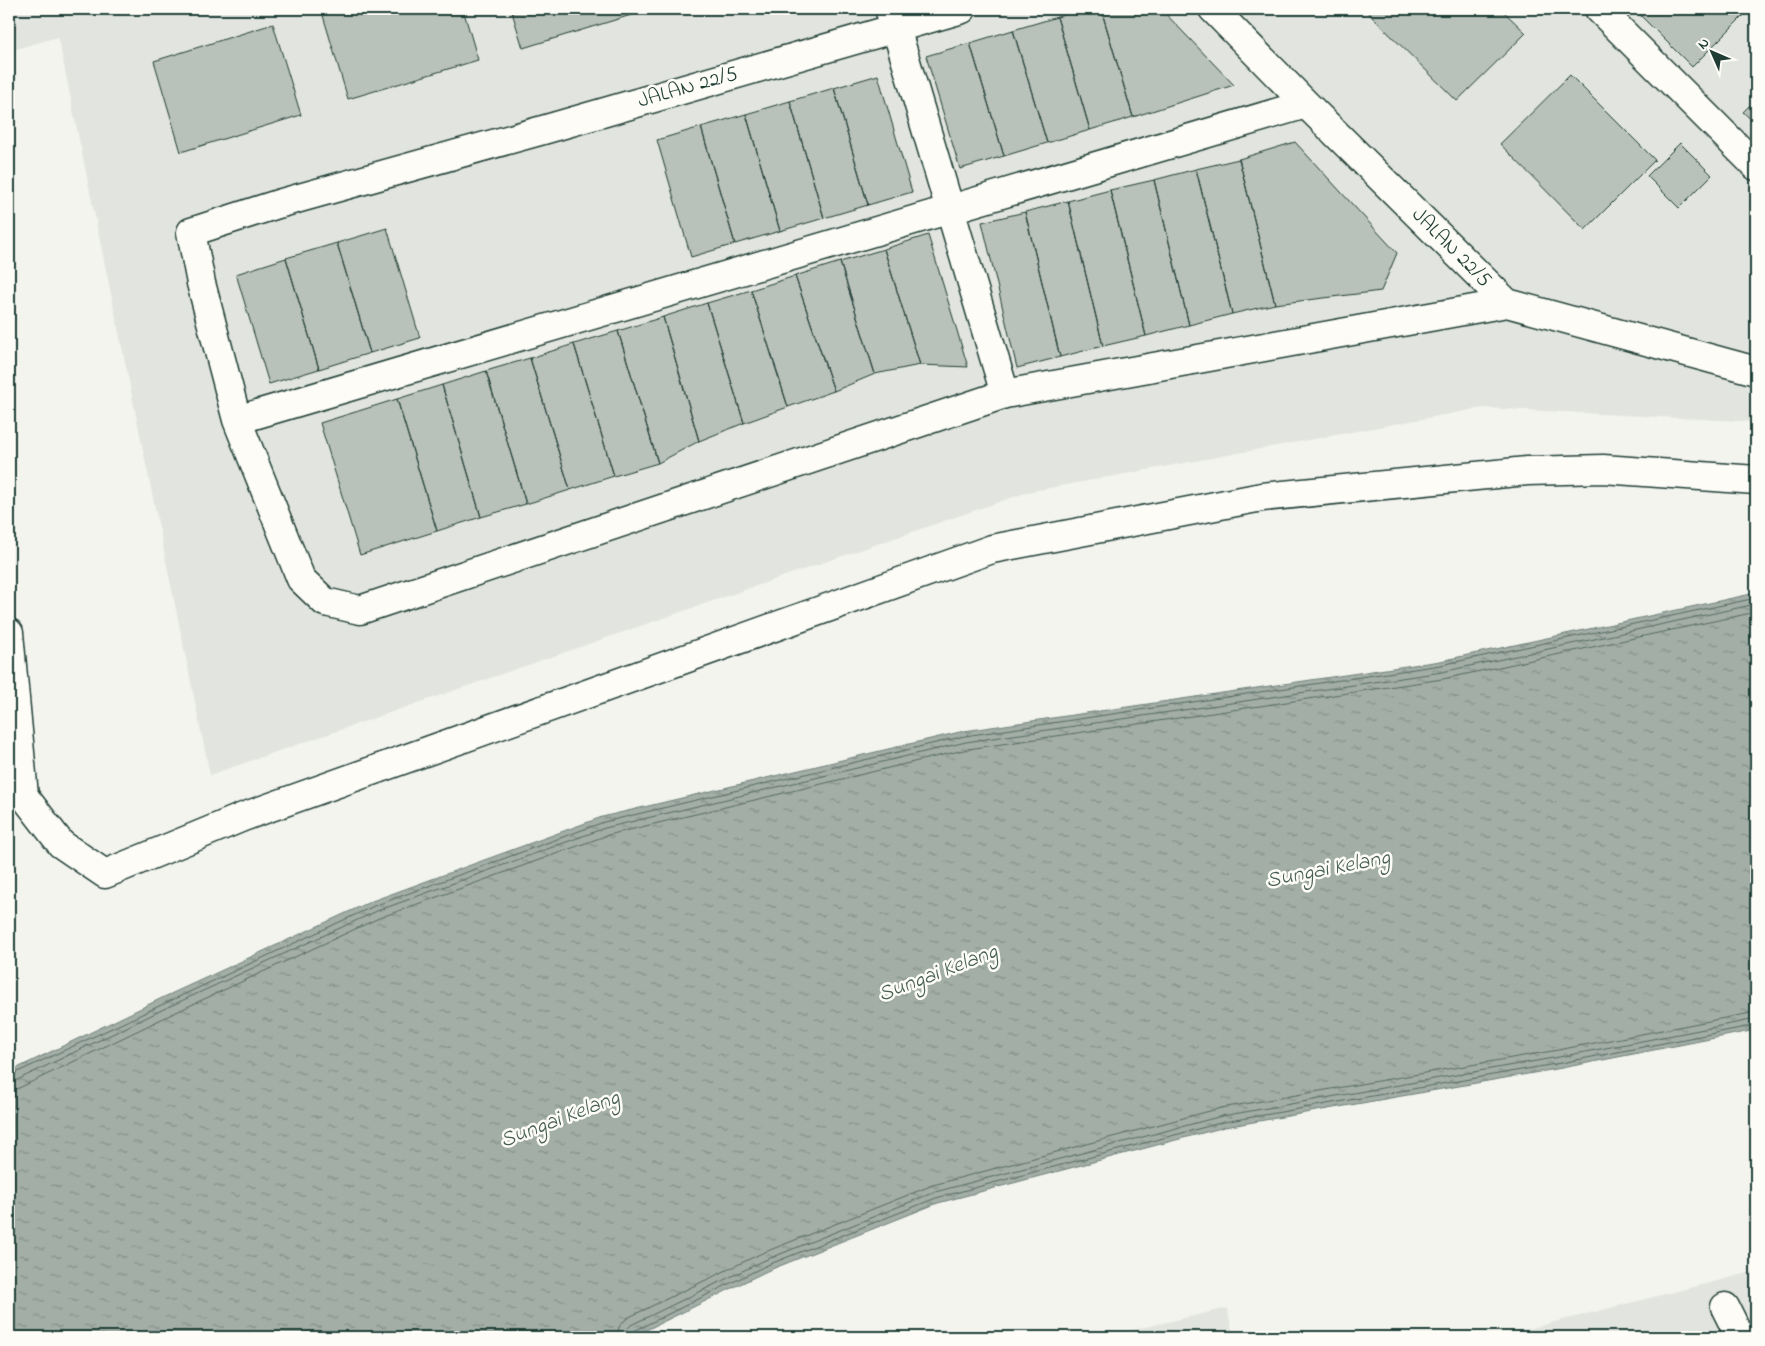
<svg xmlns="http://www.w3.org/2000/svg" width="1765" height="1346" viewBox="0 0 1765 1346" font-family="'Indie Flower',sans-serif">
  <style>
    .built { fill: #e2e5df }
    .water { fill: url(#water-ripples); stroke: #6e8179 }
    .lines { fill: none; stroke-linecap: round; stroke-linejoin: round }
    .shore { stroke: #546a62; stroke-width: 1 }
    .building { fill: #b9c1bb; stroke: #1f3d34 }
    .minor-casing { stroke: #1f3d34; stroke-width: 31 }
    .minor { stroke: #fdfcf7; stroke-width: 28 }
    .labels { text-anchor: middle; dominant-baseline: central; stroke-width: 5; stroke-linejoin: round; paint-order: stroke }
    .street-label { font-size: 21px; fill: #1f3d34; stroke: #fdfcf7 }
    .water-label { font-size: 22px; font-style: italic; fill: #475f56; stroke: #fdfcf7 }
  </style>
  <defs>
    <pattern id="water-ripples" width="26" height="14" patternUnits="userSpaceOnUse" patternTransform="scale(1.25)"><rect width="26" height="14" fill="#a3aea7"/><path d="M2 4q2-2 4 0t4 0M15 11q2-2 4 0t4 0" fill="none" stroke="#848f89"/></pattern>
  </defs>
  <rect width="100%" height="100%" fill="#f4f4ef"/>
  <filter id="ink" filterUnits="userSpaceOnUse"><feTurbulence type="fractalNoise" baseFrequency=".02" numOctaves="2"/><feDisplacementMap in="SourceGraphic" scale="10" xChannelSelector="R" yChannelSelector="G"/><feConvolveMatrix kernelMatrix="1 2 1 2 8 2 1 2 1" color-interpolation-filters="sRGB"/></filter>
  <g filter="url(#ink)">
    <path class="built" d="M9,9H1756V422L1482,408L1028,492L210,775L58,37L9,51Z
      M1756,1271V1337H1495Z
      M1227,1308L1234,1337H1102Z"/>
    <path class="water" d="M1756,593V1030L1562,1068L1225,1127L938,1203L767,1271L632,1337H9V1072L164,997L372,901L602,817L964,731L1440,661Z"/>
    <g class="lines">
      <path class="shore" d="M9,1076L374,906L604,822L965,736L1441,665L1756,598
        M9,1082L15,1081L168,1007L377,911L605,828L966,742L1442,672L1756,604
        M9,1090L19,1088L172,1014L379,918L608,835L968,749L1443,679L1756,612
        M617,1337L619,1327L627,1318L760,1254L933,1185L1221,1108L1558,1050L1756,1012
        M625,1337L626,1330L631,1325L763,1261L935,1192L1222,1116L1559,1057L1756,1019
        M631,1337L634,1331L765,1266L936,1198L1224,1122L1561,1063L1756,1025"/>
    </g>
    <path class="building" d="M321,9H463L478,60L348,99Z
      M511,9H651L523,48Z
      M1083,9H1101L1133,117L1090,130L1057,17Z
      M1101,9H1161L1234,85L1133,117Z
      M1372,9H1501L1526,33L1457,101L1368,13Z
      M1634,9H1750L1692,67Z
      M1057,17L1090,130L1047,143L1013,30Z
      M273,24L301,115L181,152L154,61Z
      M1013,30L1047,143L1004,156L970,43Z
      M970,43L1004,156L960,169L926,56Z
      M878,75L912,192L868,205L834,88Z
      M1570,75L1655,160L1585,230L1500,144Z
      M834,88L868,205L824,218L790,101Z
      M1756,99V124L1743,112Z
      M790,101L824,218L780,231L746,114Z
      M746,114L780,231L735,244L701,127Z
      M701,127L735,244L691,257L657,140Z
      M1295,142L1397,253L1381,291L1275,304L1239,159Z
      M1680,143L1712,175L1679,208L1647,176Z
      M1239,159L1275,304L1232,314L1196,169Z
      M1196,169L1232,314L1189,325L1154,180Z
      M1154,180L1189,325L1146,336L1110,190Z
      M1110,190L1146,336L1103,346L1068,201Z
      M1068,201L1103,346L1060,357L1025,212Z
      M1025,212L1060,357L1017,368L982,222Z
      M387,228L420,338L370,353L337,243Z
      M928,235L968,367L920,365L884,249Z
      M337,243L370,353L319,369L286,258Z
      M884,249L920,365L875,374L840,262Z
      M286,258L319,369L269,384L236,274Z
      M840,262L875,374L834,391L795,276Z
      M795,276L834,391L788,407L751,290Z
      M751,290L788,407L744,423L707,303Z
      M707,303L744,423L699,441L663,317Z
      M663,317L699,441L658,463L618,331Z
      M618,331L658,463L614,476L574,344Z
      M574,344L614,476L570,490L530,358Z
      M530,358L570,490L526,504L486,371Z
      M486,371L526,504L481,517L442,385Z
      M442,385L481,517L437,531L397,399Z
      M397,399L437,531L360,555L320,423Z"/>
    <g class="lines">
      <g class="minor-casing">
        <path id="minor" d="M889,9L896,28L1005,394
          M962,9L543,130L278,204L191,232L201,283L237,420L301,579L325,602L360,610L1005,394L1507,303
          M1213,9L1306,104L1507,303L1756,371
          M1599,9L1756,166
          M237,420L1306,104
          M9,633L24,796L61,844L105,874L243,817L992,549L1262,497L1527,471L1603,469L1756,480
          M1725,1307L1740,1337"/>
      </g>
      <use href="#minor" class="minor"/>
    </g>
  </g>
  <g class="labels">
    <g class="street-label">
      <text transform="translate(688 88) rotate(-16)">JALAN 22/5</text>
      <text transform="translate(1451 248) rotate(45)">JALAN 22/5</text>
    </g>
    <g class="water-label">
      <text transform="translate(1328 870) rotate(-11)">Sungai Kelang</text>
      <text transform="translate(938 974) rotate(-21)">Sungai Kelang</text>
      <text transform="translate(560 1120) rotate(-21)">Sungai Kelang</text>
    </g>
  </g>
  <rect width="1765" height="1346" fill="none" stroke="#fdfcf7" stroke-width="30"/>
  <rect x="15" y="15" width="1735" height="1316" fill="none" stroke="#1f3d34" stroke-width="2" filter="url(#ink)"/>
  <g transform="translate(1712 52) rotate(315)" stroke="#fdfcf7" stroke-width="4" paint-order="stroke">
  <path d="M0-4L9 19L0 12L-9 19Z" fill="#1f3d34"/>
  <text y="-8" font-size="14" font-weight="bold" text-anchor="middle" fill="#1f3d34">N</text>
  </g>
</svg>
